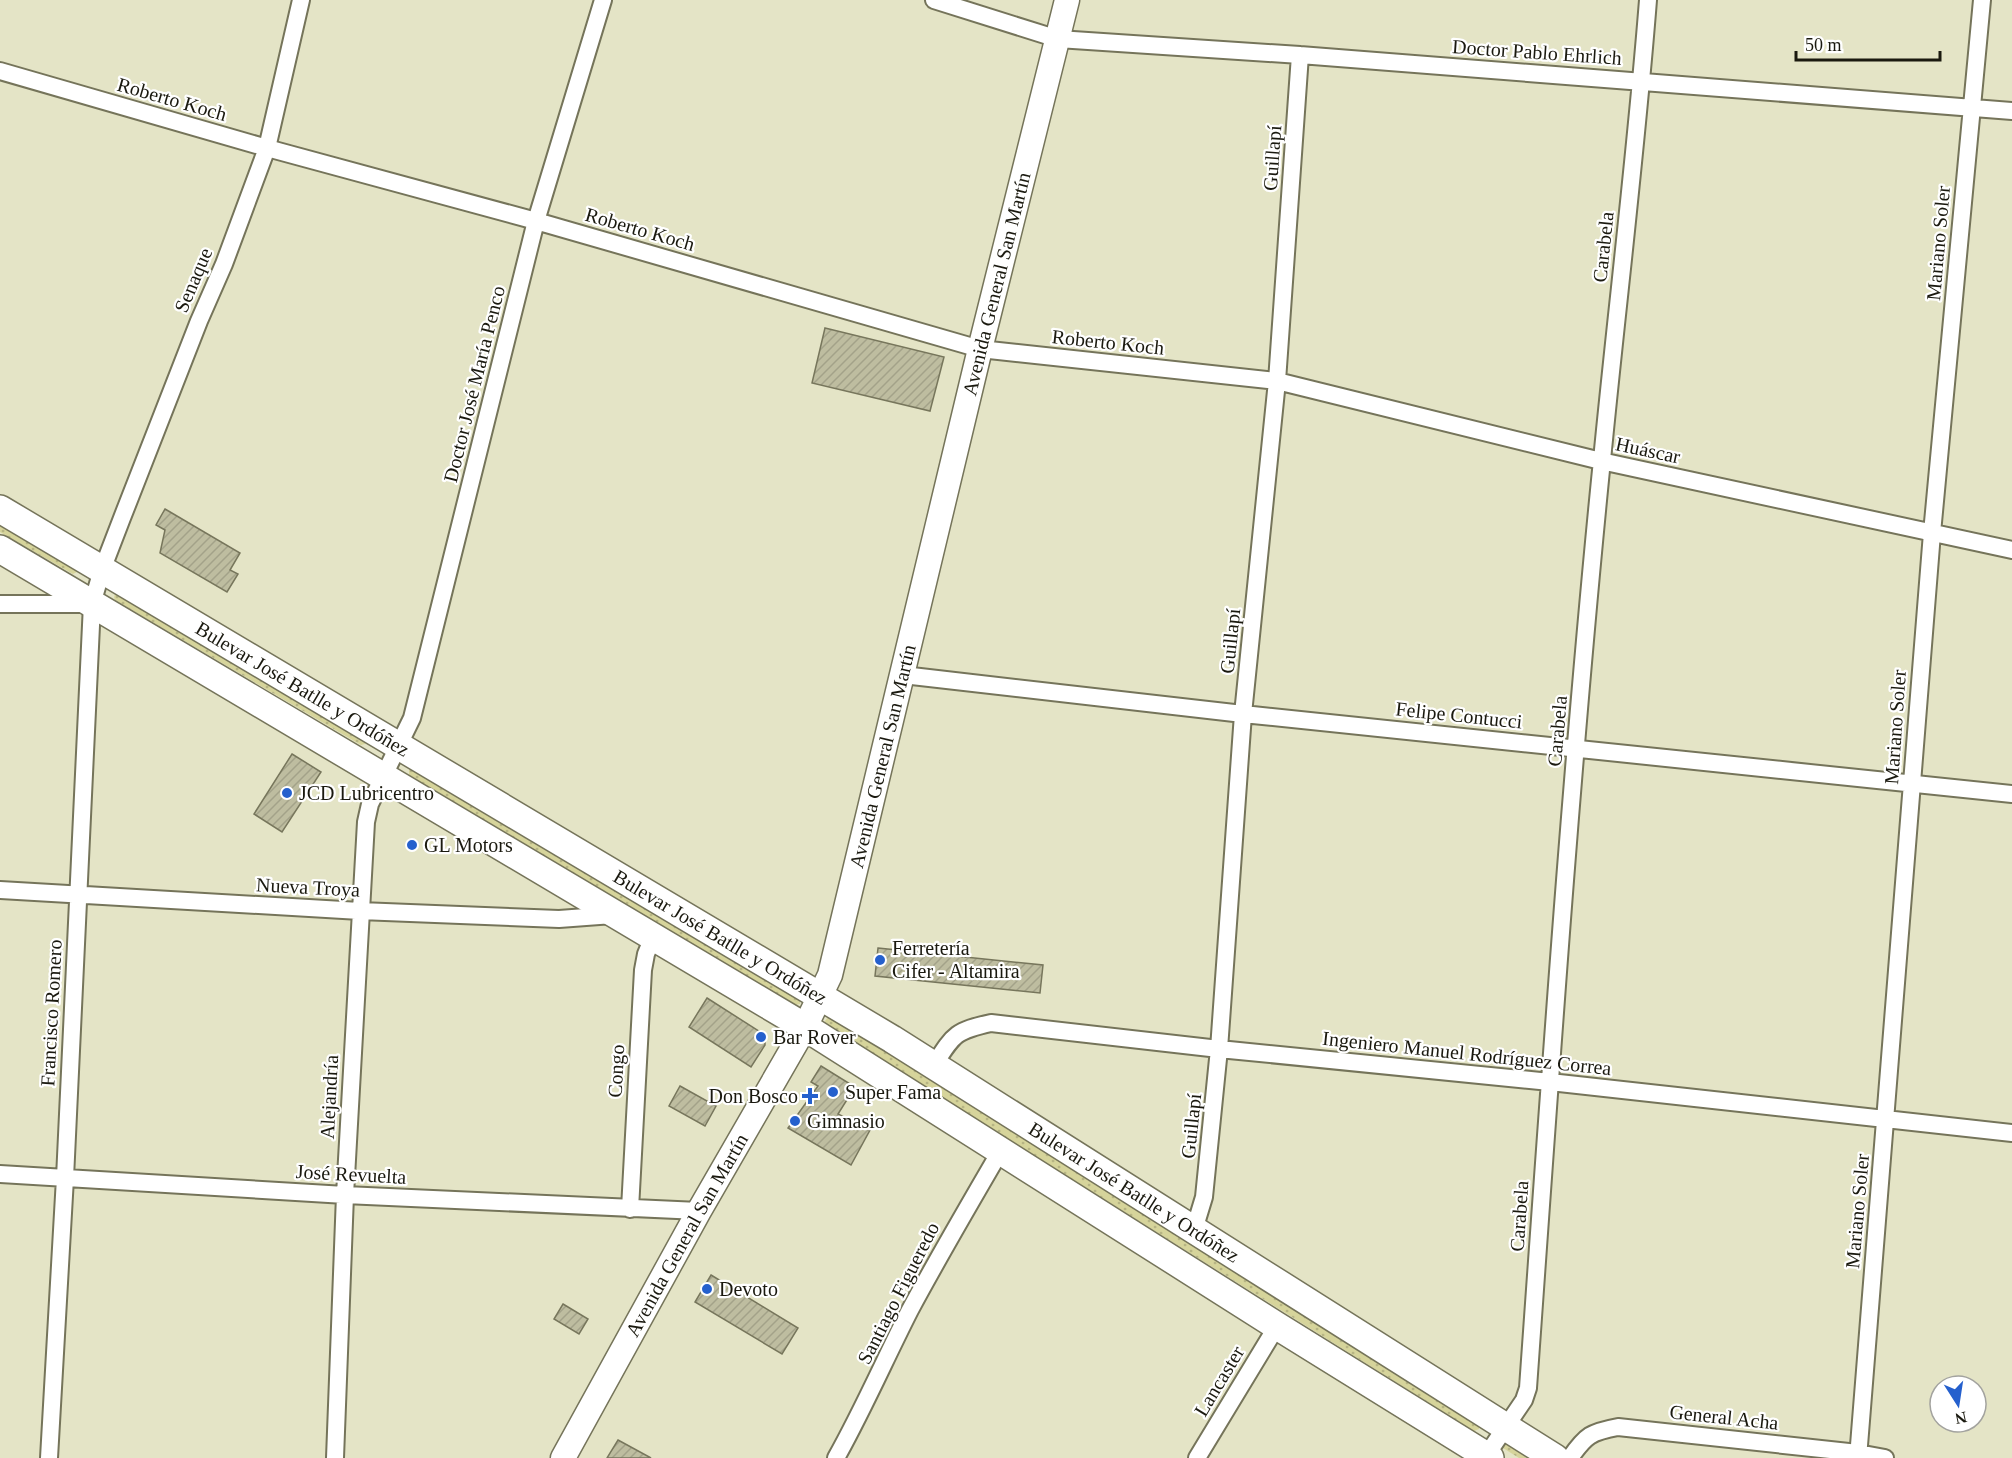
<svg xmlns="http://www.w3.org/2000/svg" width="2012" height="1458" viewBox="0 0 2012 1458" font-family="'Times New Roman',serif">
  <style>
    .green { fill: url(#green-dots) }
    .building { fill: url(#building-hatch); stroke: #77765c; stroke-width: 1.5 }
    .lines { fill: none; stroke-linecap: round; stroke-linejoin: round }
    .minor-casing { stroke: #75745a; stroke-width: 20 }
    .secondary-casing { stroke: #75745a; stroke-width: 27 }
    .primary-casing { stroke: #75745a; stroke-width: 30 }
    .minor { stroke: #fff; stroke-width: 16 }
    .secondary { stroke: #fff; stroke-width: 24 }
    .primary { stroke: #fff; stroke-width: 27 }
    .poi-dot { fill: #2560cd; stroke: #fff; stroke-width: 2 }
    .labels { text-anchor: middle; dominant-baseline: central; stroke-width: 4.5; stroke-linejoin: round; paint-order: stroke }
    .street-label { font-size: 20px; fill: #1a190f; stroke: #fff }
    .poi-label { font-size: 20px; fill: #1a190f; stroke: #fff; text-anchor: start }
  </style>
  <defs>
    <pattern id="green-dots" width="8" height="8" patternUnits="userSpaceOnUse" patternTransform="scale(1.5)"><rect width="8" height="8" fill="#d6d49b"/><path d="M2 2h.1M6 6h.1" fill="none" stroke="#b7b584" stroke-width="1.8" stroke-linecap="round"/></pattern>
    <pattern id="building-hatch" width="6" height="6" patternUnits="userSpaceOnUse" patternTransform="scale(1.5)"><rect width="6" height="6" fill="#bebda0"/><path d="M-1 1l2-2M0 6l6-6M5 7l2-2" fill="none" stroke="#a3a289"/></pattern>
  </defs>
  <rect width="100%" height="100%" fill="#e4e4c6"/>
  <path class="green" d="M0,522L78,570L77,572L73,574L0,532Z
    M116,592L366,741L365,744L361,745L115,600L114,597Z
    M411,768L800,998V1004L795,1005L409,775V770Z
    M828,1017H831L1479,1423V1429L1474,1431L826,1025L825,1021Z
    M1505,1442L1535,1458H1519L1503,1448L1502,1446Z"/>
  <path class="building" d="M825,328L944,357L930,411L812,383Z
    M165,509L240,553L230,570L238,574L227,592L160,553L165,530L156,525Z
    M292,754L321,772L282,832L254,814Z
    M878,948L1043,965L1040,993L875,976Z
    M707,998L765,1035V1045L751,1067L689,1027Z
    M821,1066L855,1087L838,1114L870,1130L851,1165L788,1128L818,1086L811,1082Z
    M680,1086L716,1106L705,1126L669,1106Z
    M711,1275L798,1328L782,1354L695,1302Z
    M563,1304L588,1319L579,1334L554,1319Z
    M618,1440L651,1458H607Z"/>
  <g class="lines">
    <g class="minor-casing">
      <path id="minor" d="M934,0L1058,39L1300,55L2012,111
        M0,71L267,148L536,221L980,349L1277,381L1601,461L2012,550
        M0,604H89
        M903,675L1243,714L2012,794
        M0,890L360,911L559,919L613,915
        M934,1065C954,1034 955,1031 991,1023L1219,1049L1550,1082L2012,1133
        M0,1174L345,1195L699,1211
        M630,1209L643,970L646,954L653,937
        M1194,1230L1204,1197L1219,1049L1243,714L1277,381L1300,55
        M1486,1456L1524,1400L1528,1388C1550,1079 1571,769 1602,460C1617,306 1636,154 1648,0
        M49,1458L65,1178L92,604L102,570L122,518L199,321L224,264L267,148L301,0
        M335,1458L345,1195L366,822L370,804L412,718L536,221L603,0
        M836,1458C863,1410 885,1359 910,1310C939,1256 970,1203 1001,1150
        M1197,1458L1277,1326
        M1570,1458C1586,1435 1591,1432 1618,1427L1858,1453L1885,1458
        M1858,1458L1932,533L1982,0"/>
    </g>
    <g class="secondary-casing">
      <g id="secondary">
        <path id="s1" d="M563,1458L699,1211L805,1027L830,975L980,349L1067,0"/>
      </g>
    </g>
    <g class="primary-casing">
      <g id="primary">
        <path id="s2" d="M0,509L892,1039L1555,1458"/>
        <path d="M0,549L805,1027L1277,1326L1490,1458"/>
      </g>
    </g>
    <use href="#minor" class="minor"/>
    <use href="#secondary" class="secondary"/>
    <use href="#primary" class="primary"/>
  </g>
  <g class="poi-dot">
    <circle cx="287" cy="793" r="6"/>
    <circle cx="412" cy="845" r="6"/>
    <circle cx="880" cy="960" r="6"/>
    <circle cx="761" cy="1037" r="6"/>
    <circle cx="833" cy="1092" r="6"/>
    <path d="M807 1087h6v6h6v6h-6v6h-6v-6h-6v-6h6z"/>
    <circle cx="795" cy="1121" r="6"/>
    <circle cx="707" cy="1289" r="6"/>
  </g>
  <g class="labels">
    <g class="street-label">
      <text transform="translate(1537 52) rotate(4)">Doctor Pablo Ehrlich</text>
      <text transform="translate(172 99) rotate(16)">Roberto Koch</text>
      <text transform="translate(1272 158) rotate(-86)">Guillapí</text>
      <text transform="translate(640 229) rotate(16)">Roberto Koch</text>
      <text transform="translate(1938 243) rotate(-85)">Mariano Soler</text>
      <text transform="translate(1603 247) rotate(-84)">Carabela</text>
      <text transform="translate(193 280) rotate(-67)">Senaque</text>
      <text stroke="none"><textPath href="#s1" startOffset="1263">Avenida General San Martín</textPath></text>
      <text transform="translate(1108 342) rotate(6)">Roberto Koch</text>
      <text transform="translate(474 384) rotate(-76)">Doctor José María Penco</text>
      <text transform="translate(1648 450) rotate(12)">Huáscar</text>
      <text transform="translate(1230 641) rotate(-84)">Guillapí</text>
      <text stroke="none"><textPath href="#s2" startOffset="352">Bulevar José Batlle y Ordóñez</textPath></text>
      <text transform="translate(1459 715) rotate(6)">Felipe Contucci</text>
      <text transform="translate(1895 727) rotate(-86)">Mariano Soler</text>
      <text transform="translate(1557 731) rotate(-85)">Carabela</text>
      <text stroke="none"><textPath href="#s1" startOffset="777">Avenida General San Martín</textPath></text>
      <text transform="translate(308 887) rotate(3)">Nueva Troya</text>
      <text stroke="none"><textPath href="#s2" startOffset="838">Bulevar José Batlle y Ordóñez</textPath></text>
      <text transform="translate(51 1013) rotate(-87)">Francisco Romero</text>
      <text transform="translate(1467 1053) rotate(6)">Ingeniero Manuel Rodríguez Correa</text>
      <text transform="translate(616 1071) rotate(-87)">Congo</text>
      <text transform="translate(329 1097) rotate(-87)">Alejandría</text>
      <text transform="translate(1191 1126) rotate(-84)">Guillapí</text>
      <text transform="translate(351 1174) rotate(3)">José Revuelta</text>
      <text stroke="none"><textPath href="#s2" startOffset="1324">Bulevar José Batlle y Ordóñez</textPath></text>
      <text transform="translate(1857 1211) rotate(-85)">Mariano Soler</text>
      <text transform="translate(1519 1216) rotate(-86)">Carabela</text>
      <text stroke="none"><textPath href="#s1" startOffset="255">Avenida General San Martín</textPath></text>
      <text transform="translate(898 1293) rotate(-63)">Santiago Figueredo</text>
      <text transform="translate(1219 1381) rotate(-59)">Lancaster</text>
      <text transform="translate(1724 1417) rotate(6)">General Acha</text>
    </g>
    <g class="poi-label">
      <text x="299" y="793">JCD Lubricentro</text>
      <text x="424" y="845">GL Motors</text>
      <text x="892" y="948">Ferretería<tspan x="892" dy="23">Cifer - Altamira</tspan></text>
      <text x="773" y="1037">Bar Rover</text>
      <text x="845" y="1092">Super Fama</text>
      <text x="798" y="1096" text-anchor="end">Don Bosco</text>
      <text x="807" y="1121">Gimnasio</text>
      <text x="719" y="1289">Devoto</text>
    </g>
  </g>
  <g transform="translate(1958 1404) rotate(168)"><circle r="28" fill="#ffffff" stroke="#a3a39f" stroke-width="1.5"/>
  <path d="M0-4.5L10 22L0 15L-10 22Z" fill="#2560cd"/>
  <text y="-9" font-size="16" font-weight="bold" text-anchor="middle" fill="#1a190f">N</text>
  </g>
  <path d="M1796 51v9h144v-9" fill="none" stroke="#1a190f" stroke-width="3"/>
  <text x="1805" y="51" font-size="18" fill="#1a190f" stroke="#ffffff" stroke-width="4.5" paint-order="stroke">50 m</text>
</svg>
